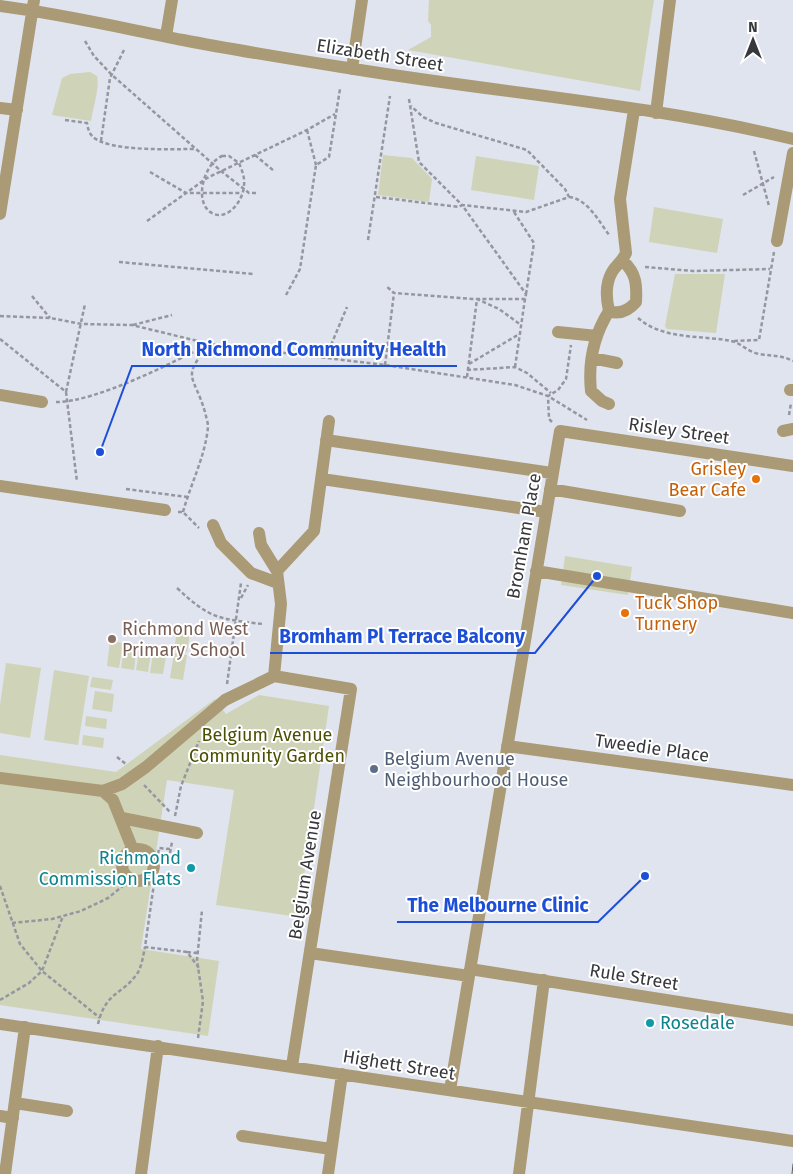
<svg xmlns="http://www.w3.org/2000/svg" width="793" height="1174" viewBox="0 0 793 1174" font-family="'Fira Sans',sans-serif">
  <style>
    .green { fill: #cfd3b7 }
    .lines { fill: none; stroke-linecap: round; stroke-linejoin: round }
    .path { stroke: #95979f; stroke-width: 2.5; stroke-dasharray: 4 2.5; stroke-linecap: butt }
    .minor { stroke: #aa9b76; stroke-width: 12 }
    .tram { stroke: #5b5c62; stroke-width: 1 }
    .food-dot { fill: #e8710a; stroke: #fff; stroke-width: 2 }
    .education-dot { fill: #8d6e63; stroke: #fff; stroke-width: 2 }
    .service-dot { fill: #5c6f8a; stroke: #fff; stroke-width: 2 }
    .culture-dot { fill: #0f9aa8; stroke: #fff; stroke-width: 2 }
    .labels { text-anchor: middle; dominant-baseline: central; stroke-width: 4; stroke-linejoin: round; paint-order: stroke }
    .street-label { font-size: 18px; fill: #37383c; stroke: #fff }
    .food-label { font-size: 18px; fill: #c56008; stroke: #fff; text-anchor: end }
    .education-label { font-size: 18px; fill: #785e54; stroke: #fff; text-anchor: start }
    .park-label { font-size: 18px; fill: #4b4f03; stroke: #fff }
    .service-label { font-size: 18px; fill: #4e5e75; stroke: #fff; text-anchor: start }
    .culture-label { font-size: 18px; fill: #0d838f; stroke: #fff; text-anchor: end }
    .leader { fill: none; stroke: #1d4ed8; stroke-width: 2 }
    .callout-dot { fill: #1d4ed8; stroke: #fff; stroke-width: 2 }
    .callout-label { font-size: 19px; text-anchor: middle; font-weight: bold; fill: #1d4ed8; stroke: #fff; stroke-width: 4; stroke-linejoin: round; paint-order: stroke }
  </style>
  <rect width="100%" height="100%" fill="#e0e4ee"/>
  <path class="green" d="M429,0H654L640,91L408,50L431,37V25L428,21Z
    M90,72L97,76C100,87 93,108 91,121L52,115L62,78L70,74Z
    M383,155L412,158L432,179L429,202L378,195Z
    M476,156L539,166L534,200L471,190Z
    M654,207L723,219L717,253L649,242Z
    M675,274H725L716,333L667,329L665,326Z
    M565,556L632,567L628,595L561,585Z
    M178,626L191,627L187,652L174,650Z
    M110,641L123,643L119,668L107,666Z
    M125,643L137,645L134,670L121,668Z
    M140,645L152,647L148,672L136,670Z
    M154,647L167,650L163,674L150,673Z
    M174,653L187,655L183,680L170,678Z
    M6,663L41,668L30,738L0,733V705Z
    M54,670L89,676L78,745L44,740Z
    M92,677L113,680L111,690L90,687Z
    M95,691L114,694L112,712L92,709Z
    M259,695L329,706L298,917L216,905L234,790L167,780L141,949L219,961L208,1036L0,1005V755L116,772L215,699L226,714Z
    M86,716L107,719L106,729L85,726Z
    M83,735L104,738L103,748L82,745Z"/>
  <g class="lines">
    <path class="path" d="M85,41L94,56L112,75L221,171L249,193H258
      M409,99L419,162L462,205L526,212L569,197L565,189L527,150L436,123L423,117L411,106
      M65,120L87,123C88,129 89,133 93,137C110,152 172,149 195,149
      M307,130L316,165
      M101,141L110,78L124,50
      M754,151L769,206
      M255,155L274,171
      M222,156H229L239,163C242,170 245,178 244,185C244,198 230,220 214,214C193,206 202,165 222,156Z
      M150,172L186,193H242
      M743,195L774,177
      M376,197L459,207L462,205L526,294L525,299H472L394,293L386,286
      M569,197C588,199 599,222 610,236
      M514,212L534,243L526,294
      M147,221L207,178L307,130L335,114
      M368,240L390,96
      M119,262L253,274
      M645,267L693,271L770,269
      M286,295L300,269L316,165L329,157L340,89
      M32,296L50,318
      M0,316L50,318L82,324L132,325L210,344L385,365L515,385L548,396L587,420
      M638,318C663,340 701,335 731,341C741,343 748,352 759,354C771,356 782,355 793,361
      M133,325L172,315
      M0,339L66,392L77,482
      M734,341L759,340L774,252
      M326,357L347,307
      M469,364L521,333
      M385,365L394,293
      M515,367L525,299
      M467,370L515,367L527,373L551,393
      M467,377L477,299L499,309L521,325
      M66,392L85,304
      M56,402C96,402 172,363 209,344
      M789,415L791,403
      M552,422L549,419L548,396L558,390L566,379L571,345
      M126,489L187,497
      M178,512H183L199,528
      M183,512C191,483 205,457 208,427C208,422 206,417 205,412C194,374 180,379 210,344
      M177,588C210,619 219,619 263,624
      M241,598L248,585
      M227,684L241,583
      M117,757L127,765
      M144,785L171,813
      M175,816L181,786L199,741
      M170,849L159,848L145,947L187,952L199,968
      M170,853L172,842
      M0,886L20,944L42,971L100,1018
      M12,923L52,919L81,911L108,898L124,885L154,884
      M187,952L196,953L197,950
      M0,1000L29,983L42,971L63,916
      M98,1024C106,991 121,996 137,974C142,966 143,956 145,947
      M198,1038L203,1001L197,960L202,910"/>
    <path class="minor" d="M0,6C62,14 122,28 183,40C239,51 297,60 354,69C500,93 649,104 793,139
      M166,36L172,0
      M352,69L362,0
      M0,108L17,110
      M656,113L670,0
      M0,214L34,0
      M777,241L793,153
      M623,261C636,273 637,284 636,302C629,310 620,315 609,311C606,298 605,284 612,272C616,265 622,262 626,253L620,199L634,110
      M609,311C594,335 588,363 591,391L602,401L609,404
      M558,332L597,336
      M592,358L617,363
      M790,390H793
      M0,395L42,402
      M783,431L793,429
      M326,440L552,473
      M322,479L546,512
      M0,486L165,510
      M550,489L680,511
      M213,525L221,543L251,573L278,583
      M259,533L261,545L277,571L281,604L274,676L351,689L292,1066
      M277,571L314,531L329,421
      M536,571L793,613
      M507,746L793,785
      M0,778L103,791L122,784L146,767L225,700L274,676
      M103,791L113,800L133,850
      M122,818L197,833
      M122 865a16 16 0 1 1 32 0a16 16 0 1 1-32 0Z
      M310,953L469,976
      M470,969L793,1020
      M0,1024L793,1141
      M450,1090L560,431L793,466
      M15,1103L67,1111
      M0,1116L13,1118
      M242,1136L331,1149
      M5,1174L25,1027
      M141,1174L158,1046
      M328,1174L342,1074
      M519,1174L544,980"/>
    <path class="tram" d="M792,1174L793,1164"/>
  </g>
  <g class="food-dot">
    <circle cx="756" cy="479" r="5"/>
    <circle cx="625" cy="613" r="5"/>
  </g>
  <circle class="education-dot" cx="112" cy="639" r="5"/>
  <circle class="service-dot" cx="374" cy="769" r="5"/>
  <g class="culture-dot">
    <circle cx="191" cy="868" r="5"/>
    <circle cx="650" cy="1023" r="5"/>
  </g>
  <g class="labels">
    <g class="street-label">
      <text transform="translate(380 55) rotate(9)">Elizabeth Street</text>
      <text transform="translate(679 431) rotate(8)">Risley Street</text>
      <text transform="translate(524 536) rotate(-80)">Bromham Place</text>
      <text transform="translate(652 748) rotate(8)">Tweedie Place</text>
      <text transform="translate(305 875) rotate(-81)">Belgium Avenue</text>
      <text transform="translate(634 977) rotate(9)">Rule Street</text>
      <text transform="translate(399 1065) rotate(9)">Highett Street</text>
    </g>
    <g class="food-label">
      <text x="746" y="469">Grisley<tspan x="746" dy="21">Bear Cafe</tspan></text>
      <text x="635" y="603" text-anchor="start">Tuck Shop<tspan x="635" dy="21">Turnery</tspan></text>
    </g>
    <g class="education-label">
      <text x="122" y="629">Richmond West<tspan x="122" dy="21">Primary School</tspan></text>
    </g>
    <g class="park-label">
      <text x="267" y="735">Belgium Avenue<tspan x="267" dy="21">Community Garden</tspan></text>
    </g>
    <g class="service-label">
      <text x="384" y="759">Belgium Avenue<tspan x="384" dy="21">Neighbourhood House</tspan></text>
    </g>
    <g class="culture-label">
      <text x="181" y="858">Richmond<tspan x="181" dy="21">Commission Flats</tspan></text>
      <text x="660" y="1023" text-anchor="start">Rosedale</text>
    </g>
  </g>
  <path class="leader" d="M100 452L132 366H457M597 576L535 653H270M645 876L598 922H397"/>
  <g class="callout-dot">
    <circle cx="100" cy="452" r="5"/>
    <circle cx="597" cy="576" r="5"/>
    <circle cx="645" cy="876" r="5"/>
  </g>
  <g class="callout-label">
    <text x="294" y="356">North Richmond Community Health</text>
    <text x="402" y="643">Bromham Pl Terrace Balcony</text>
    <text x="498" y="912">The Melbourne Clinic</text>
  </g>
  <g transform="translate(753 40)" stroke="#ffffff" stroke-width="4" paint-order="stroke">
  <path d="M0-4L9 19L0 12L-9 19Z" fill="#37383c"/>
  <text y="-8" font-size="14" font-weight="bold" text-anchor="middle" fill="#37383c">N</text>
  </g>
</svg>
